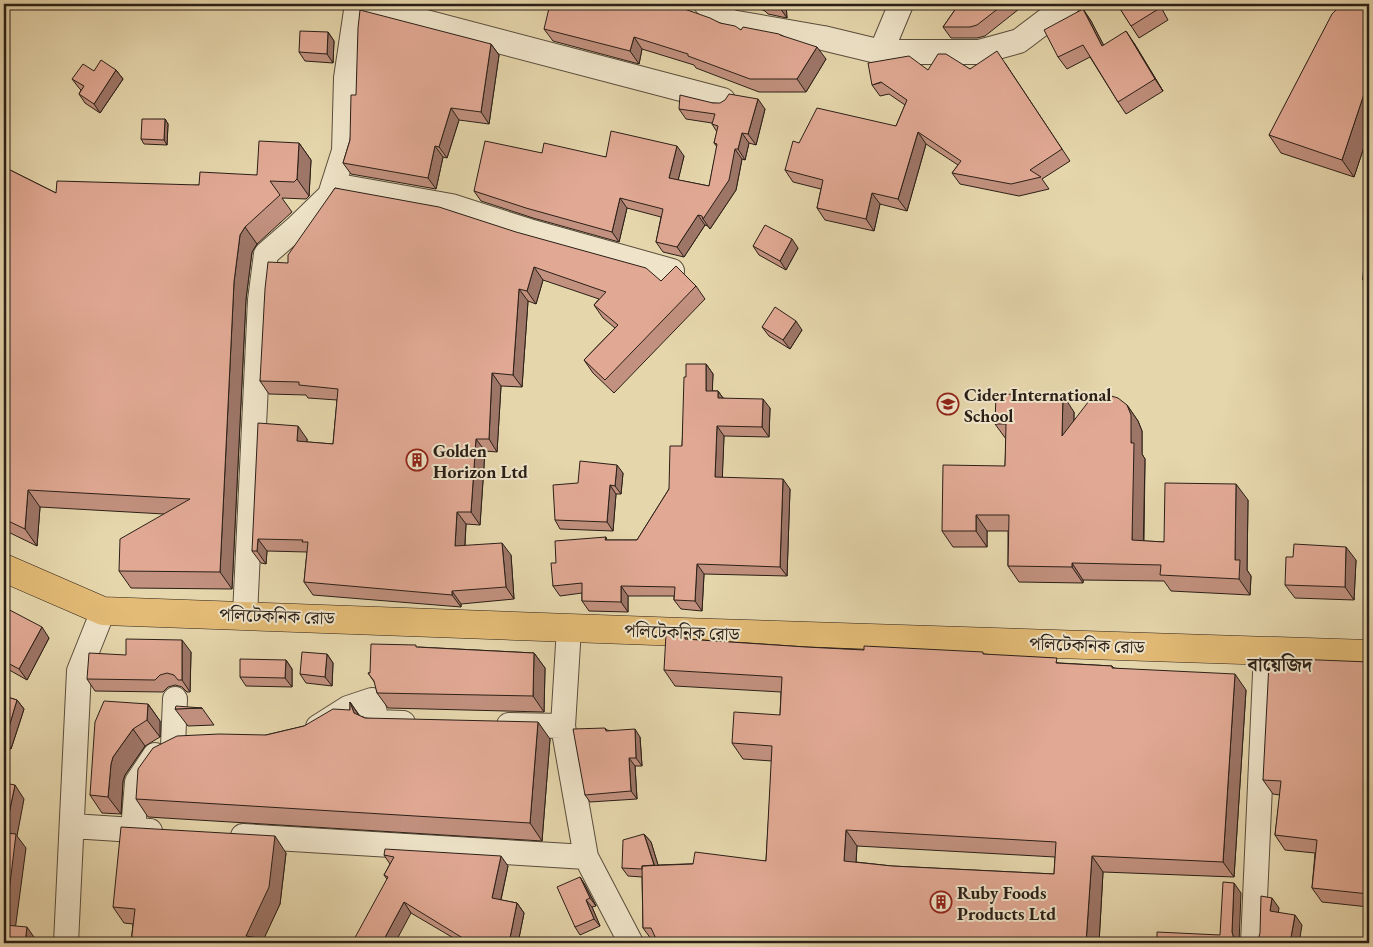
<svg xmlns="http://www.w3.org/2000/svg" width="1373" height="947" viewBox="0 0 1373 947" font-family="'EB Garamond','Noto Serif Bengali',serif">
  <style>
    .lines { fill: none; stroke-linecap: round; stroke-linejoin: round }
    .minor-casing { stroke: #594d3c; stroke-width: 26 }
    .major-casing { stroke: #2a1f17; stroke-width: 29 }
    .minor { stroke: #efe4c9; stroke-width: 24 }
    .major { stroke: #e3bb76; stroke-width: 28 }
    .wall { fill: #c2917f; stroke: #2a1f17; fill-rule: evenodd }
    .shaded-wall { fill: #9e7668; stroke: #2a1f17 }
    .building { fill: #e1a994; stroke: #2a1f17; fill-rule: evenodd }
    .labels { text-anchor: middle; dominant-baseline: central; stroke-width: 4; stroke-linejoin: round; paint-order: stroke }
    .poi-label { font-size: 18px; font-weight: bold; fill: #2a1f17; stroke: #efe4c9; text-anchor: start }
    .street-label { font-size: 18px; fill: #2a1f17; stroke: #efe4c9 }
    .neighbourhood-label { font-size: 19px; font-weight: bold; fill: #2a1f17; stroke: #efe4c9 }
  </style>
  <rect width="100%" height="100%" fill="#e6d6ac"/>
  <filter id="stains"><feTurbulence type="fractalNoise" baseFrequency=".004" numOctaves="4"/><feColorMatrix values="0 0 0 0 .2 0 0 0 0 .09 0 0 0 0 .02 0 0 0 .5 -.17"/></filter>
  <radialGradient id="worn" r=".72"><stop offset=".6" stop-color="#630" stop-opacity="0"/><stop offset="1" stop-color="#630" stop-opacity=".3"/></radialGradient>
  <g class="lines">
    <g class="minor-casing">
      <path id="minor" d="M357,4L723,100
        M706,4L731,22L823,38L881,52H979L1019,41L1068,4
        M881,52L901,4
        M333,185L451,206L529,231L672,271
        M245,615L260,300L266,254L296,228L330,195L344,151L346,78L357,4
        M569,628L563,726L586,857L631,943
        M509,725L563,726
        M318,727L348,708L372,700L377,722L403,723
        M173,746L175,699
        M72,826L150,831
        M133,830L137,782L155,755
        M243,836L586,857
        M66,943L79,671L103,611
        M1253,943L1266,651"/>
    </g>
    <g class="major-casing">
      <path id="major" d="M4,568L103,611L682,632L1369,654"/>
    </g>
    <use href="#minor" class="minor"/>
    <use href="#major" class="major"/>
  </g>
  <path class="wall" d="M500,4H517V8Z
    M750,4H786L787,18L768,14L765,11Z
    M959,4H1016L1019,9L985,36L977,38H951L943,27Z
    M1117,4H1172L1162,9L1168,20L1139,38Z
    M1369,4V132L1354,177L1281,153L1269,135Z
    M689,9L688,11L720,23L741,30L781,35L826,59L806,92H759L696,68L694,65L642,49L639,64L553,41L544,29Z
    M1083,9L1091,21L1103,45L1134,43L1163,91L1126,114L1118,102L1090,57L1067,69L1058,57Z
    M328,32L334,41L333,63L305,61L299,52Z
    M491,44L499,55L489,124L459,120L447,158L443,157L436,189L351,174L343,163L350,140L356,95Z
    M1005,63L1070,161L1042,179L1049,189L1019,196L960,184L952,173L958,165L926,144L907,211L880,204L874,231L825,220L817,208L821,189L793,182L785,170L799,143L896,126L905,105L889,94L880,96L872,85L928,70L970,69Z
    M116,70L123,79L100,113L85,103L79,94L81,90L79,88L72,79L94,71Z
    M713,103L765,109L756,145L749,143L745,160L742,159L736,190L710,229L708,226L705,225L684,257L663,252L656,242L661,217L627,208L619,242L533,218L481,201L474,191L542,153L606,157L684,156L678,180L709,186L717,147L714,143L717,132L712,124V123L686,119L679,109Z
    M165,119L168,124L167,145L144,144L141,139Z
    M299,143L311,160L309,196L306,199L282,198L292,212L257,244L252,252L246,299L232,589L131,588L119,571L164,514L40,507L37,546L4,530V167L56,193L199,185L257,175Z
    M335,188L661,281L696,286L705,299L614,393L593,373L584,360L615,328L603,318L594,305L599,299L543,280L536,304L528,301L522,387L501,386L497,452L485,451L480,525L466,524L465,546L511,555L514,599L461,604V607L313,595L304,582L307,552L267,551L266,564L261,563L252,551L307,439V442L333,444L337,400L308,398L306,395L269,394L260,381L288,263Z
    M1369,188V288L1363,280Z
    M753,246L798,248L786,270L759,255Z
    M762,327L802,330L790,349L769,336Z
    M706,364L713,374L712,391H718L723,398L770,408L769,437L724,436L722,478L790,489L787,576L704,574L702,611L681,609L674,600V596H628V612L589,611L582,601V593L560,596L553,586L556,563L606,537L607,540H637L669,489L682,446L686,377Z
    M1127,405L1138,421L1142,431V454L1145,459L1144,541L1164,542L1248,500L1247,570L1251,576L1250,595L1171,591L1164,581L1083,580V583L1019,582L1008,566V531H987V547H953L942,531L1005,466L1006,439L995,424L1074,412V421Z
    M623,473L621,494H616L613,531L560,529L555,520L578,483Z
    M1356,560L1354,600L1295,598L1285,585Z
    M4,607L49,638L27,680L4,667Z
    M685,635L688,639L806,647L984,654L1060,663L1112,666L1114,668L1246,690L1234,877L1103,872L1099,943H654L643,928L642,877L628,876L622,868L644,834L651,842L658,865L766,861L772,761L743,759L732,743L780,715L781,692L675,686L664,670ZM857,846L1055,857L1054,874L892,866L856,862Z
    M418,647L534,653L545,668L544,712L388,708L377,693L375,683L368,673H370Z
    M191,652L190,692H187L182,687L175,685L168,687L163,692L95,691L87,679L126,655Z
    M327,654L333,663L332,686L306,683L300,674Z
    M286,660L292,669V687L246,686L240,677Z
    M1369,662V907L1322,902L1312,888L1315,853L1285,850L1275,835L1280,795L1273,794L1263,780L1294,665Z
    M4,696L17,700L24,709L11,749L4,746Z
    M350,702L360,716L365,718L550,739L542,841L148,817L136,799L266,735L304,726L350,710Z
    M148,704L160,721V737L145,746L125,775L123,781L121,814L102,813L90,795Z
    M202,708L214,725L188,726L175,709Z
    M605,728L607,730L640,737L642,766H635L637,799L590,802L585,795Z
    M286,853L280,904L263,939L270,940L272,943H131L133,924L124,923L113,907Z
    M384,855L508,866L501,900L517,903L524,913L518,943H462L411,913L384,875L390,864Z
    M580,877L585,885L596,906L592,907L600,926L580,935L575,927Z"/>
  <path class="shaded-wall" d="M677,4H685L689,9L685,19L676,6Z
    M778,4H786L787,18L778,5Z
    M1083,9L1091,21L1110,57L1102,46Z
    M1126,31L1134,43L1163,91L1155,79Z
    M328,32L334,41L333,63L327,54Z
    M634,37L642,49L639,64L630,51Z
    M491,44L499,55L489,124L481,112Z
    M817,47L826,59L806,92L797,79Z
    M116,70L123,79L100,113L94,104Z
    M1369,79V132L1354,177L1342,160Z
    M758,99L765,109L756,145L748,134Z
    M451,108L459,120L447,158L439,147Z
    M165,119L168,124L167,145L164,140Z
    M918,132L926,144L907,211L898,199Z
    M742,133L749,143L745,160L738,149Z
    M299,143L311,160L309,196L297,179Z
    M435,146L443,157L436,189L428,178Z
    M677,146L684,156L676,189L669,178Z
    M735,149L742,159L736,190L710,229L703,219Z
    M872,193L880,204L874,231L866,219Z
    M620,198L627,208L619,242L612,232Z
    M698,215L705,225L684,257L677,247Z
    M245,227L257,244L252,252L246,299L232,589L220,572L234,282L240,235Z
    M792,239L798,248L786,270L780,261Z
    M534,267L543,280L536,304L527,291Z
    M519,289L528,301L522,387L513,375Z
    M796,321L802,330L790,349L783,340Z
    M706,364L713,374L712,400L706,391Z
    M492,373L501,386L497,452L489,439Z
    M718,391L725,401L718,398Z
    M1063,395L1074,412L1073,452L1062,436Z
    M763,399L770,408L769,437L762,427Z
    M1127,405L1138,421L1142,431V454L1145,459L1143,556L1132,540L1131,443Z
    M298,426L307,439L306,454L297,441Z
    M717,426L724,436L722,487L715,477Z
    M476,439L485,451L480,525L471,512Z
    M617,465L623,473L621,494L615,486Z
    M783,479L790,489L787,576L780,567Z
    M1236,484L1248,500L1247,570L1251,576L1250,595L1239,579L1235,560Z
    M610,485L616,494L613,531L607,522Z
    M28,490L40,507L37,546L25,529Z
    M457,512L466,524L464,559L455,546Z
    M976,515L987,531V547L976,531Z
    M258,539L267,551L266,564L257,551Z
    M502,543L511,555L514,599L506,587Z
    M1346,547L1356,560L1354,600L1345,587Z
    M1072,563L1083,580V583L1072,567Z
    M697,564L704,574L702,611L695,601Z
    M621,586L628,596V612L621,602Z
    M452,591L461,604V607L452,595Z
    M42,627L49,638L27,680L19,669Z
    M182,640L191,652L190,692L182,680Z
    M534,653L545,668L544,712L533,696Z
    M327,654L333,663L332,686L325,677Z
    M286,660L292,669V687L285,678Z
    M1235,674L1246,690L1234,877L1223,862Z
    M17,700L24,709L11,749L5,740Z
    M350,702L362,720L354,713Z
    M148,704L160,721V737L147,720Z
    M538,722L550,739L542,841L530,823Z
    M133,729L145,746L125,775L123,781L121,814L108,797L111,764L113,757Z
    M635,729L640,737L642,766L636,758Z
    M629,758L635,766L637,799L631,791Z
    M15,785L24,799L17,836L26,848L14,938L5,925V833Z
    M846,830L857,846L855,877L844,861Z
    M644,834L651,842L662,878L656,870Z
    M275,836L286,853L280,904L262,943L246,936Z
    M501,856L508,866L499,908L492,898Z
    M1092,856L1103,872L1099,943H1086Z
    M580,877L585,885L596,906L590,898Z
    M1234,883L1241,893L1239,943H1237L1234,939L1232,932Z
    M1272,898L1279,908L1277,921L1270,911Z
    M586,900L592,907L600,926L594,919Z
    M404,902L411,913L395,943H382Z
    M517,903L524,913L518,943H509Z
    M1295,915L1302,925L1299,943H1290Z
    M27,927L36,940V943H25Z"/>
  <path class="building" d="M550,4H677L676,6L710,18L720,23L735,26L741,30L743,27L779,34L780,35L817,47L797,79H750L688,56V54L634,37L630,51L544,29Z
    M959,4H1004L977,25L970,27H943Z
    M1117,4H1157L1160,8L1131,26Z
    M1342,4H1369V79L1342,160L1269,135L1332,14Z
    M1083,9L1102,46L1126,31L1155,79L1118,102L1083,45L1058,57L1044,30Z
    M360,10L491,44L481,112L451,108L439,147L435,146L428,178L343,163L350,140L351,95H356L358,28Z
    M300,31L328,32L327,54L299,52Z
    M997,51L1062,149L1030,170L1041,177L1011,184L952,173L961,161L918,132L898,199L872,193L866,219L817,208L823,180L785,170L793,141L799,143L817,108L896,126L907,100L881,82L872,85L868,63L909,56L928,70L938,54H946L970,69Z
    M101,60L116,70L94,104L79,94L84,86L72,79L83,64L94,71Z
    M729,94L758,99L748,134L742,133L738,149H735L729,180L703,219L702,216L698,215L677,247L656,242L663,209L620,198L612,232L526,208L474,191L485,141L542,153L544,143L606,157L611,131L677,146L669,178L709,186L717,144L714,143L718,126L712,124L715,114L679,109L680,95L713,103H720L725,100Z
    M142,119H165L164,140L141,139Z
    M259,141L299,143L297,179L294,182L270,181L280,195L245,227L240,235L234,282L220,572L119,571L120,539L190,499L28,490L25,529L4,519V167L56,193L57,181L199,185L200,172L257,175Z
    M335,188L439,207L516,232L646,268L661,281L676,266L696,286L605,380L584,360L618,325L594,305L606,292L534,267L527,291L519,289L513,375L492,373L489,439H476L471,512H457L455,546L502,543L506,587L452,591V595L304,582L308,542H302L303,540L258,539L257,551H252L258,423L298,426L297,441L333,444L338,389L299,385V382L260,381L265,289L268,262L288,263V255Z
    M1368,188H1369V280H1363Z
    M765,225L792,239L780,261L753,246Z
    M775,307L796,321L783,340L762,327Z
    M686,364H706V391H718V398L763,399L762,427L717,426L715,477L783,479L780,567L697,564L695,601L674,600L675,587L621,586V602L582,601V583L553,586L551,563H556L555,541L606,537L605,540H637L669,489L670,446H682L684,377H686Z
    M996,394L1063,395L1062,436L1089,401L1097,397L1108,395L1118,398L1127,405L1131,415V443H1134L1132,540L1164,542L1165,483L1236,484L1235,560H1240L1239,579L1160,575L1161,565L1072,563V567L1008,566L1009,515H976V531H942L943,465L1005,466L1006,424H995Z
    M580,461L617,465L615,486L610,485L607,522L555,520L553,485L578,483Z
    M1369,484V528H1368Z
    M1294,544L1346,547L1345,587L1285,585L1286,557H1293Z
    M4,607L42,627L19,669L4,661Z
    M666,634L685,635V639L806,647L864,650V646L983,652V654L1057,658L1056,663L1112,666V668L1235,674L1223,862L1092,856L1086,943H658L651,928H643L642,866L693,864L695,852L766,861L772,746L732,743L734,712L780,715L782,677L664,670ZM846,830L1056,842L1054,874L892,866L844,861Z
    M126,639L182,640V680H178L174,675L167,673L160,675L155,680L87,679L89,653L126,655Z
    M371,644L416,645V647L534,653L533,696L377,693L374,681L368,673H370Z
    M302,652L327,654L325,677L300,674Z
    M240,659L286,660L285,678L240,677Z
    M1294,659L1369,662V894L1312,888L1317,840L1275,835L1281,781L1263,780L1269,663L1294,665Z
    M4,696L17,700L5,740L4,739Z
    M104,701L148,704L147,720L133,729L113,757L111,764L108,797L90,795L95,722Z
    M350,702L354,713L365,718L538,722L530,823L136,799L138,769L153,748L177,736L219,734L266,735L304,726L333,709L350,710Z
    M176,706L202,708L175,709Z
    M605,728L606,731L635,729L636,758H629L631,791L585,795L573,729Z
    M4,783L15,785L5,833L16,834L5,925L27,927L25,943H4Z
    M121,827L275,836L269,887L246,936L270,940L269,943H131L135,909L113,907Z
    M644,834L654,865L642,866V869L622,868L623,840Z
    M385,849L501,856L492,898L517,903L509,943H465L466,940L404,902L382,943H352L388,877L384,875L394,857L384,855Z
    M580,877L590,898L586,900L594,919L575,927L557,887Z
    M1223,882L1234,883L1232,932L1234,939L1238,943H1157V932L1220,935Z
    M1261,896L1272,898L1270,911L1295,915L1290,943H1254L1258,940L1260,933Z"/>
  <defs>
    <g id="school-ring" transform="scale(1.125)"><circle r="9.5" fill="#efe4c9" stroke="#8f2418" stroke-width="1.5"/><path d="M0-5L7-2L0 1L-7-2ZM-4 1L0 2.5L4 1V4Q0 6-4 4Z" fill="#8f2418"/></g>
    <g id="building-ring" transform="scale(1.125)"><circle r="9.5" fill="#efe4c9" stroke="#8f2418" stroke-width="1.5"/><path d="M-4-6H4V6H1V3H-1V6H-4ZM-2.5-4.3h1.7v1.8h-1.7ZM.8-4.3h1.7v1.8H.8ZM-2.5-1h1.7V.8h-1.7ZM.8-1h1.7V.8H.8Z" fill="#8f2418"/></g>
  </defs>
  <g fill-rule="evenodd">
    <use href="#school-ring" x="948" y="404"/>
    <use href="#building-ring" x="417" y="460"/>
    <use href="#building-ring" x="941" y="902"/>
  </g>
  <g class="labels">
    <g class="poi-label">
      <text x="964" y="394">Cider International<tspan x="964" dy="21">School</tspan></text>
      <text x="433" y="450">Golden<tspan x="433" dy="21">Horizon Ltd</tspan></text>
      <text x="957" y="892">Ruby Foods<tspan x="957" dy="21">Products Ltd</tspan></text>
    </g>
    <g class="street-label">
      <text transform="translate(277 616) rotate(2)">পলিটেকনিক রোড</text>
      <text transform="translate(682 632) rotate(2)">পলিটেকনিক রোড</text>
      <text transform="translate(1087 645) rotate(2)">পলিটেকনিক রোড</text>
    </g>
    <g class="neighbourhood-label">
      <text x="1280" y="664">বায়েজিদ</text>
    </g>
  </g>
  <rect width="1373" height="947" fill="none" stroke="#e6d6ac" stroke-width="20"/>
  <rect x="5" y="5" width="1363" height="937" fill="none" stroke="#2a1f17" stroke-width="2.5"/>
  <rect x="10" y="10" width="1353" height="927" fill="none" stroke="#2a1f17"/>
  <rect width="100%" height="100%" filter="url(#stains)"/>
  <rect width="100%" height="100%" fill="url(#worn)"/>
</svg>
